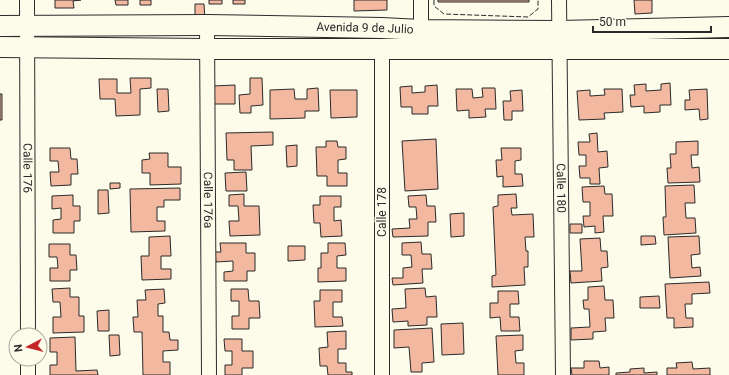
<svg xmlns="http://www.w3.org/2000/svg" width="729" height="375" viewBox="0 0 729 375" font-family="Roboto,sans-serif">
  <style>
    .building { fill: #f2b8a0; stroke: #2b2b2b }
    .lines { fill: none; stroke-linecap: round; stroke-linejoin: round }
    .minor-casing { stroke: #2b2b2b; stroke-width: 16 }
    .secondary-casing { stroke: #2b2b2b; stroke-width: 22 }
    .minor { stroke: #fdfbea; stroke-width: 14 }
    .secondary { stroke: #fdfbea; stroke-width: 20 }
    .fence { stroke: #2b2b2b; stroke-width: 1; stroke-dasharray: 5 2; stroke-linecap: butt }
    .labels { text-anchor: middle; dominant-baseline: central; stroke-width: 3; stroke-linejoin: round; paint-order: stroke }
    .street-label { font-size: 12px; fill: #2b2b2b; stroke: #fdfbea }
  </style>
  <rect width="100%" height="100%" fill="#fdfbea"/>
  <path class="building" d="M55,0H81L73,1L74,8H55Z
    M115,0H128V5H116Z
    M140,0H151V5H140Z
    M209,0H222V4H209Z
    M233,0H245V4H233Z
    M354,0H387V10L354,11Z
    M438,0H529V2H438Z
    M634,0H652V13L635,14Z
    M195,4H204L205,21L195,22Z
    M130,78H151V88L140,89V115L116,116L115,99H100L99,79H117V93H131Z
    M250,78H262L263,105L251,106V113H240L239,95L250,94Z
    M670,83L671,105H660V112L644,113V106L631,107L630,95H635L634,85L646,84V91L661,90V84Z
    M235,85V104H213V86Z
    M437,85L438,106H428V114H412V107H401L400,87L412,86V93L425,92V86Z
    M318,88L319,111H305V118L270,119V90L294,89L295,99H307V89Z
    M482,88H495L496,109H485L486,117L469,118V110L457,111L456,89H472L473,98L483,97Z
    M157,89H168L169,111L158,112Z
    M604,89H622L623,112L604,113L605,119L579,120L577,91L590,90V96L605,95Z
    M707,89L708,119L700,120L699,109L685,110V100H690L689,90Z
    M330,90H357V117L331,118Z
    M522,90L523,111H512V120H504L503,101H511L510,91Z
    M0,94H2V120H0Z
    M273,132V145L251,146L252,170H234V160H227L226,133Z
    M597,133L598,152L607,151L608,167L599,168L600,184H590V178H580L579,166H586V155H579L578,142H590L589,134Z
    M436,139L438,189L405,191L402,141Z
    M326,141H337L338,147H346V159L338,160V173H347V186H327V176H317L316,147H326Z
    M698,141V155H691L692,168L699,167L700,182L668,183L667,168H671L670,154H676V142Z
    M297,145V166L287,167L286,146Z
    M50,148H70L71,159H77L78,174H71V185L51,186L50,172H59L58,161H50Z
    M501,148H521V160L515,161V174H522L523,186L503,187V176L497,177L496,160H502Z
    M149,153H168V167H181V184L150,185V173H142V160L150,159Z
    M246,172L247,191H226L225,173Z
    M110,183H120V188L110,189Z
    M694,185L695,203H685L686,218H695L696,233L664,235L663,217H666L665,186Z
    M604,186L605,194H612L613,216H603L604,232L595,233V226L584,227L583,216H590V202H583L582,187Z
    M180,188V200H164V207H157V221H165V231L131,232L130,189Z
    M98,190H108L109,213L98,214Z
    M244,194V206H259L260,235L230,236L229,221H239L238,206H229V195Z
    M516,194L517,208H511L512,215L533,214L534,237H525L526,251H528V267H524L525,285L492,287V276L496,275L493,207L498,206V195Z
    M73,195V206H80V221H74V233H53V220L61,219V208L52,209V196Z
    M426,195L427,206H435L436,222H428V236L393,237L392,229L410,228L409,219H417L416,207H409L408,196Z
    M320,196H341V207H334V221L341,220L342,236L321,237L320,223H314L313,205H320Z
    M464,213V236L451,237L450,214Z
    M570,224H582V233H570Z
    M170,236L171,256H161V269H171V279L142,280L141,256H149V237Z
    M641,236H655L656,244L641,245Z
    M699,236L700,254L691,255L692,268L700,267L701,276L670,278L668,237Z
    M600,238L601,251H607L608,267L601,268L602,281L571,283L570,271H582L580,239Z
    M421,242L422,254H431L432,269H422L423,283L393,285L392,278H403V268L412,267L411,255H402V243Z
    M220,243H246V253H255V271H247V281H224V272L233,271V261L216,262L215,252H221Z
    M328,243H345L346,255L337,256V268H346V281L318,282V268H321V253H328Z
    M49,244H70V255H76L77,270H70V281H50V268H58L57,257H49Z
    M288,246H305V260L288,261Z
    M709,282L710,293L692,294V304H685L686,318H693V327L674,328V318H667L665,284Z
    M604,286L605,300H613L614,318H605L606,331L593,332V339L571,340V328L590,327L589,309H584L583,300H588V287Z
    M70,288V297H79V316H84V332L53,333V317H61L60,302H53L52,289Z
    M425,288L426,297L436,296L437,317H427V325L408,326V321L393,322L392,309L406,308L405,289Z
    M164,289L165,303L158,304V316H163V332H169L170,340H178V350L163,351V362H170V375H143L142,332H134L133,317H138L137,300H146L145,290Z
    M231,289H248L249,301H259L260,318H249V329H232V316H239V301H231Z
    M320,290H342V302H333V317H342L343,326L315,327L314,301H320Z
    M498,291H518L519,304H510V317H519L520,331H501L500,317L490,318V303H498Z
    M659,296L660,308H640V297Z
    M109,310V331H98L97,311Z
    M463,323L464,354L442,355L441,324Z
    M432,328L434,362L422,363V372H411L409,347L394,348V330Z
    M346,331V349H338V363H346V372H352V375H328L327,366H320L319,348L328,347L327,332Z
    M109,335H119L120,355L110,356Z
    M523,335V350L515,351L516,363H524V375H498L496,336Z
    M75,337L76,371L97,370L98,375H50V365H57V352H50V338Z
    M224,339H242V351H253V368H242V375H225V365H232V351H225Z
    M584,361H599L600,368L609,367V375H572L571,368H584Z
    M692,362L693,369L710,368V375H667V368H677L676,363Z
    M644,368V373L657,372V375H616V373L630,372V369Z"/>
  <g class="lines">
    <g class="minor-casing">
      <g id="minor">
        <path id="s1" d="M27,0L28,335"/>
        <path d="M421,0V30"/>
        <path id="s2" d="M559,0L563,375"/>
        <path id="s3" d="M207,25L209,375"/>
        <path d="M382,49V375"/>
        <path d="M28,359V375"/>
      </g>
    </g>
    <g class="secondary-casing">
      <g id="secondary">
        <path id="s4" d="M0,26L207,25L382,28L421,30L560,31L729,27"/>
        <path d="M0,47L207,49H729"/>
      </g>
    </g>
    <use href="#minor" class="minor"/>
    <use href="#secondary" class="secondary"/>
    <path class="fence" d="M434,0V6L444,14L528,17L538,9V0"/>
  </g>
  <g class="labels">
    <g class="street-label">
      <text stroke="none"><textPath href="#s4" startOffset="365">Avenida 9 de Julio</textPath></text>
      <text stroke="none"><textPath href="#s1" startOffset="168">Calle 176</textPath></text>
      <text stroke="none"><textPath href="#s2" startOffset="188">Calle 180</textPath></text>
      <text stroke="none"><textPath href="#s3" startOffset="175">Calle 176a</textPath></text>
      <text transform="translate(382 212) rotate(-90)">Calle 178</text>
    </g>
  </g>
  <g transform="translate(28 347) rotate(263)"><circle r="19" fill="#fdfbea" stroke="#a9a89e"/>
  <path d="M0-3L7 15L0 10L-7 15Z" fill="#c62828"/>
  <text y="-6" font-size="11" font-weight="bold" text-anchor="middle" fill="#2b2b2b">N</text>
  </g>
  <path d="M593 26v6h118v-6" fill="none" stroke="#2b2b2b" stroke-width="2"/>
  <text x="599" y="26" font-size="12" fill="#2b2b2b" stroke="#fdfbea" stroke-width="3" paint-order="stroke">50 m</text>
</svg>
